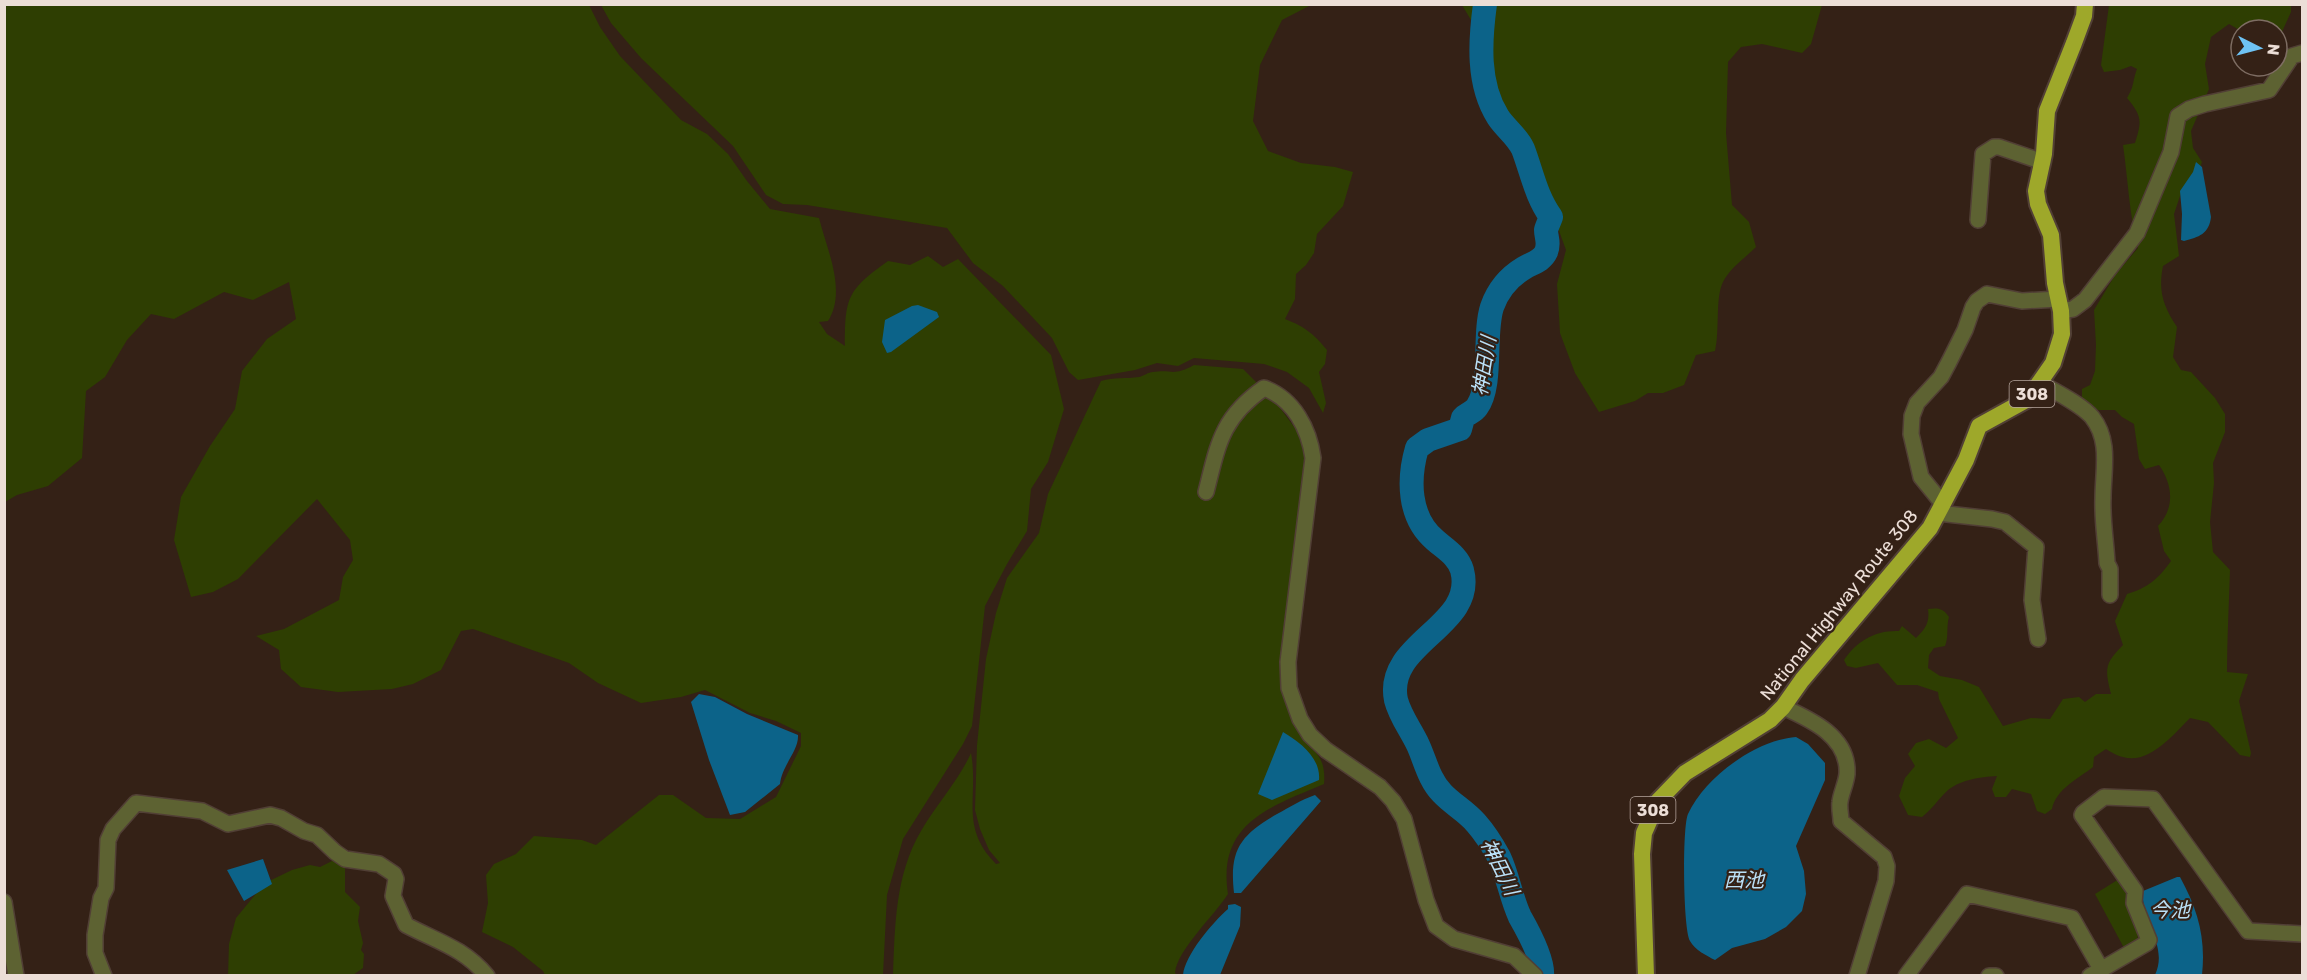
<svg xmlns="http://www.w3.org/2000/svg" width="2307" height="980" viewBox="0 0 2307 980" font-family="Rubik,'Noto Sans JP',sans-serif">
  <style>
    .green { fill: #2e3e02 }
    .water { fill: #0c6389 }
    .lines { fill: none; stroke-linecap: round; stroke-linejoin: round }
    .river { stroke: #0c6389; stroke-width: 24 }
    .minor-casing { stroke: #513f35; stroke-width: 18 }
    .tertiary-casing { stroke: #513f35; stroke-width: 18 }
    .trunk-casing { stroke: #513f35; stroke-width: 20 }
    .minor { stroke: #5d6232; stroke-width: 15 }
    .tertiary { stroke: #5d6232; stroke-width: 15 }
    .trunk { stroke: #9ea82a; stroke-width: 16 }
    .labels { text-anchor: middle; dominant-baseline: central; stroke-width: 4.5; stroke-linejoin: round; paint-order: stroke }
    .shield { fill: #342116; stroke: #b5a59d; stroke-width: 1.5 }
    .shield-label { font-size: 16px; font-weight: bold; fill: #ecded7 }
    .street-label { font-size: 18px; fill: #ecded7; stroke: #342116 }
    .water-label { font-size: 20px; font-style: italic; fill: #bae0f7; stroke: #342116 }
  </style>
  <rect width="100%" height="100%" fill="#342116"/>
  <path class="green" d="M5,5H589L600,27L620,56L681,120L707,134L728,154L747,181L770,209L819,218C827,250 847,291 828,321L819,322L827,334L845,346C845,298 847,290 888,261L910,265L928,256L943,267L958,259L1051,355L1064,409L1048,462L1031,489L1027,531L1007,564L985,606L972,726L963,744L903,839L887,895L883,975H545L543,971L513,947L482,932L488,903L486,875L494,864L516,854L534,836L582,840L596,845L659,795H673L706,818L740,819L776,797L801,746V733L776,721L750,713L705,690L681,697L641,703L598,683L569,663L473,629L461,631L441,670L413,684L392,689L338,692L301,687L281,669L279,650L256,636L284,629L339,600L343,577L353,560L350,540L317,499L238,579L213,592L191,597L174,540L181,497L210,446L235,409L242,371L267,339L296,319L289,282L253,300L224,292L174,319L151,314L127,340L105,377L86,391L82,458L48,486L17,495L5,502Z
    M601,5H1311L1282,20L1260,65L1253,121L1268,151L1301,163L1335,167L1353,172L1343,206L1317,234L1314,253L1306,265L1296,274L1295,299L1285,319C1305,327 1313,333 1327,350L1325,364L1319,372L1326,403L1323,413L1309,388L1287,372L1264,364L1194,358L1178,366L1157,363L1135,370L1078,380L1069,372L1052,338L1003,286L973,263L947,228L807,205L783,204L766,195L733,146L641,58L611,23Z
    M1462,5H1822L1811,44L1802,53L1762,44L1741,47L1728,62L1726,133L1732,205L1749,222L1756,247C1745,258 1730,268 1723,282C1715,298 1720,331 1715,351L1696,355L1684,385L1663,393H1648L1635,401L1599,412L1575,373L1560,333L1557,284L1566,250L1525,138L1504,112L1487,80V47Z
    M2109,5H2291V12L2281,34L2277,35V30L2241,31L2229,24L2211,37L2205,64L2209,89L2191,131L2193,148L2202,162L2192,190L2181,193L2174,214L2179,256L2163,266C2158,291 2163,306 2177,327L2173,357L2181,370L2191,372L2215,398L2225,414V432L2213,463L2214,483L2210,522L2213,552L2230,570C2229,604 2227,638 2227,672L2248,674L2239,701L2251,753L2250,757L2240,755L2208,722L2190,718C2174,734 2149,765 2123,757C2117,756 2111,752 2106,749L2094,757L2093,767C2078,779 2056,789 2052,809L2045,814L2037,811L2031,794L2012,789L2006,797H1995L1992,789L1997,776C1980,777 1958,780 1946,792C1937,801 1932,809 1922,817L1908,815L1899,796L1905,778L1915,766L1908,754L1916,743L1929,739L1946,748L1958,738L1939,699L1938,692L1917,685H1897L1878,663L1856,668L1847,666L1844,660C1857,641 1875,630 1899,631L1902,626L1916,638C1925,629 1930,623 1928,609C1938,608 1943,608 1949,617C1946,627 1949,637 1945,646L1934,648L1929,655L1928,668L1940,676L1962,680L1979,687L2003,726L2031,718L2050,719L2063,699L2079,697L2085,702L2096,694H2111C2105,669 2104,664 2123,645L2115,621L2127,594C2148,588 2159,578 2171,561L2164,551L2158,526C2175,508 2173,485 2159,465L2145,469L2139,459L2134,424L2122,417L2115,410H2098L2082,399V389L2090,385L2095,371L2096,345L2094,310L2115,275L2138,248C2129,214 2128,179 2123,145L2135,143C2142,121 2142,116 2127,98C2135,85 2132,82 2137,69L2131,66L2120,70L2104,72L2101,65Z
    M1194,365L1243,369L1274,400L1298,432L1305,453L1281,663C1283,688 1285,703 1296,727C1307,751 1327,750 1324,784C1270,807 1217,823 1228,894C1214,916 1177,950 1175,973L1177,975L893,976C895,926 895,875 921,831C936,805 959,780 971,753C979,796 959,827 996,864L1000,863L989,850L980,829L975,810L977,745L986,659L996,613L1007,578L1039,533L1048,494L1101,381C1114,377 1126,379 1139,377C1144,376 1148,372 1153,372C1173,369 1172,377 1194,365Z
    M334,860L345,867V892L360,907L358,921L363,943L361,950L364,954L363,968L353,975L228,976L229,944L236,918L265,883L292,870L310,865L320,867Z
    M2119,879C2130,897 2141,921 2137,942L2124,948L2095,894Z"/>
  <path class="water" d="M2196,162L2202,167L2211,217C2209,234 2199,237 2184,241L2181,240L2182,214L2180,191L2193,172Z
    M918,305L937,312L939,317L891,352L887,353L882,342L885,320L912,306Z
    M699,694L715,697L747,714L798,735C799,751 782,765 780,784L745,812L730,815L709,760L691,702Z
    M1283,732C1300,742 1321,758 1319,780L1272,800L1258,794Z
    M1796,737L1808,744L1825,763V780L1796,846L1804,871L1806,894L1802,911L1786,927L1765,939L1732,948L1715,960C1707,956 1695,950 1690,941C1683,930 1682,827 1688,814C1705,777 1756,740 1796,737Z
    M1315,795L1321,801L1241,893H1234C1229,849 1241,835 1277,814C1290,807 1301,800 1315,795Z
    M263,859L272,884L244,901L227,870Z
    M2177,877H2180C2198,910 2206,938 2202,975H2155C2169,945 2140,920 2143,891Z
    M1235,904L1241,907L1240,926L1220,975H1183C1185,955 1212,923 1228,909V905Z"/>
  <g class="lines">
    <path class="river" d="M1485,4C1480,41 1477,84 1498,117C1505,128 1517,136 1523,149C1532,173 1536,196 1551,217C1550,220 1547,226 1546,230C1546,238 1550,243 1546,252C1542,261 1532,263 1524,268C1509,277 1498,290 1492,307C1483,335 1493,384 1477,407C1473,413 1467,413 1463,418L1460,429L1428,440L1417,448C1408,479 1408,517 1435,540C1445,549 1458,556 1462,570C1477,627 1384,642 1396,700C1400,716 1411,730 1418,745C1425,760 1429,780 1442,793C1452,804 1466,811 1476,823C1484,832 1493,846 1499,857C1508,876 1511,898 1520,917C1528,931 1544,960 1542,976"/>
    <g class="minor-casing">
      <path id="minor" d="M1978,220L1983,154L1994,147H1999L2043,162
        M2061,311L2073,309L2085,300L2137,233L2171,152L2178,116L2189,109L2205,104L2269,90L2292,56L2302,53
        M2041,383C2055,392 2081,404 2092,417C2111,441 2103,470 2103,498C2102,520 2106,542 2107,563L2110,569V595
        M1943,504L1921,477L1911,434L1912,416L1917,403L1941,377L1949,362L1965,330L1973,307L1977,301L1987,294L2022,301L2059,299
        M1938,513L1992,519L2005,522L2036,547L2032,600L2038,639
        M1783,707C1812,720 1849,737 1847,774C1846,784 1841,793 1840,802C1839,808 1841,815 1841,821L1884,857L1887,866L1886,881L1857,976
        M4,902L16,976
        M104,976L95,953V935L101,898L106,888L108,840L113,829L136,803L202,811L228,824L270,815L281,818L304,831L317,835L335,852L345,859L379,864L394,874L396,879L393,896L406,925C436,941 464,948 487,976
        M1906,976L1967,894L2072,918L2101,969
        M1989,976H1996
        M2090,976L2147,943L2149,940L2134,903L2135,891L2082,815L2083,813L2104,797L2153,799L2248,931L2302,934"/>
    </g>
    <g class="tertiary-casing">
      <path id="tertiary" d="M1206,492C1218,445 1221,418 1264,388C1294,399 1309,429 1313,458L1288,662L1289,688L1300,719L1310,735L1326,750L1380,787L1393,801L1404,819L1426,900L1436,926L1454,939L1514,956L1535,976"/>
    </g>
    <g class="trunk-casing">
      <path id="trunk" d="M1646,976L1642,854L1644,833L1658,801L1685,773L1770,720L1783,707L1802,680L1930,528L1966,460L1979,426L2028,399L2053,363L2062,334L2061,311L2055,283L2051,235L2038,204L2036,191L2044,154L2047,111L2074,43L2084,16L2085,4"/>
    </g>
    <use href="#minor" class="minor"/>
    <use href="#tertiary" class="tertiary"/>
    <use href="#trunk" class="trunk"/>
  </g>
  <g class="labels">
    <g class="shield">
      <rect x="2009.5" y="381" width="45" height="26" rx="4.5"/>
      <rect x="1630.5" y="797" width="45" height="26" rx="4.5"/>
    </g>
    <g class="shield-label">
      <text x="2032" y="394">308</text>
      <text x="1653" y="810">308</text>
    </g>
    <g class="street-label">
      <text transform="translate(1839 605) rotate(-51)">National Highway Route 308</text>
    </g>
    <g class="water-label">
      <text transform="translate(1484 366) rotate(-81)">神田川</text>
      <text transform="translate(1500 867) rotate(64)">神田川</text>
      <text x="1744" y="880">西池</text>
      <text x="2170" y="910">今池</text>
    </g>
  </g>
  <rect width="2307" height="980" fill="none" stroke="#ecded7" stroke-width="12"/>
  <g transform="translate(2259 48) rotate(96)"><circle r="28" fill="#342116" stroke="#7e6d63" stroke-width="1.5"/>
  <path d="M0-4.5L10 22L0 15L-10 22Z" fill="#6ec2f3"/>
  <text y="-9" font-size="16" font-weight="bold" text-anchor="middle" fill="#ecded7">N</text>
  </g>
</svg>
